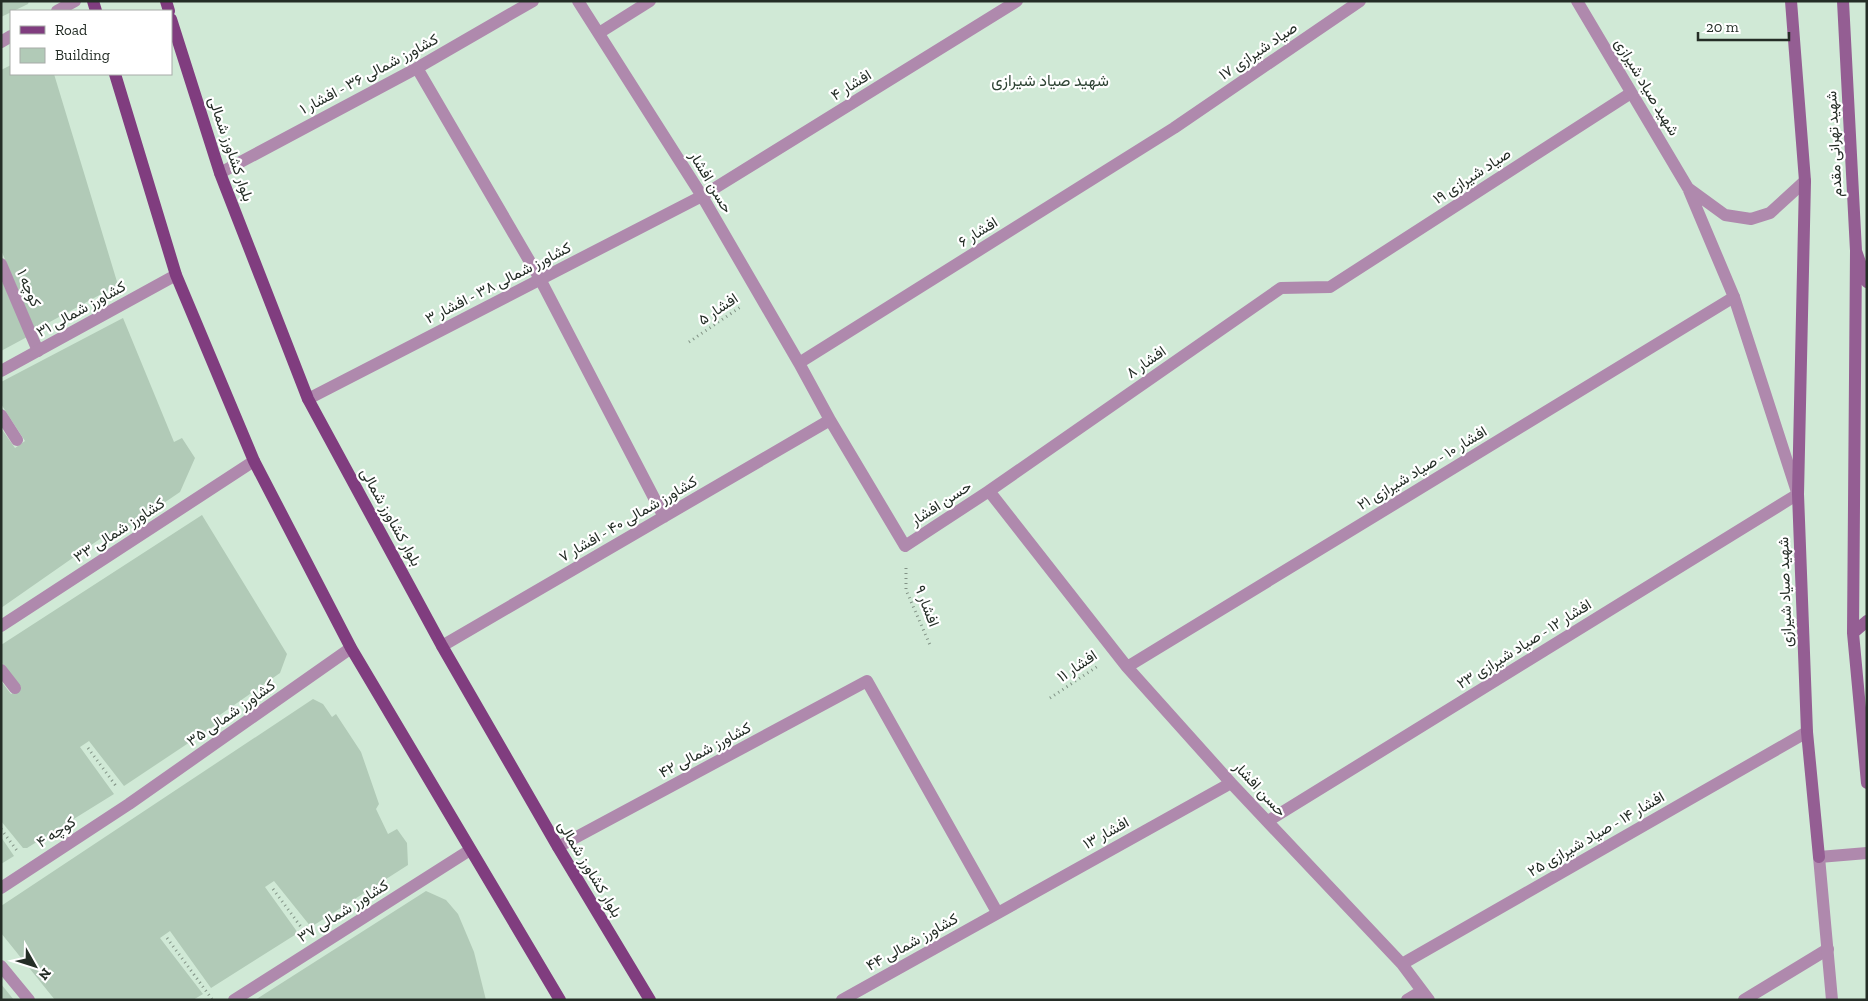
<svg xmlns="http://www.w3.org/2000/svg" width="1868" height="1001" viewBox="0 0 1868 1001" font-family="'Zilla Slab',Vazirmatn,serif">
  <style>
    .building { fill: #b1cab7 }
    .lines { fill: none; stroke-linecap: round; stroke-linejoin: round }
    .path { stroke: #819285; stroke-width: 3; stroke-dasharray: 1 4; stroke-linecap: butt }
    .service { stroke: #af89ad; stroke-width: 12 }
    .minor { stroke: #af89ad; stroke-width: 12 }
    .tertiary { stroke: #af89ad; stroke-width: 12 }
    .secondary { stroke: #945e93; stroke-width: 12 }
    .primary { stroke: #803d7f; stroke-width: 12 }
    .labels { text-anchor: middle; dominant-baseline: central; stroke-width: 4.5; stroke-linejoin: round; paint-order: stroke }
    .street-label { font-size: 15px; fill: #242d26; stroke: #fff }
    .neighbourhood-label { font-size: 16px; fill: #2d4233; stroke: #fff }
  </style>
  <rect width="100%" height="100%" fill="#d0e9d6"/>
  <path class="building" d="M1,1H29L28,4L1,17Z
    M11,65V74H54L118,285L35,330L1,250V70Z
    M1,279L27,337L1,351Z
    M123,318L174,442L182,438L195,458L180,492L111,539L107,534L1,608V428L15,448L25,441L1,404V382Z
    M202,515L287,654L280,673L217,717L220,722L124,786L89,741L80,747L114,794L27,848H23L1,821V681L11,694L21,687L1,662V645Z
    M313,699L323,704L332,717L336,714L361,752L379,804L376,809L388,834L397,829L407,843L408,865L311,927L274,881L265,887L298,933L211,988L170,931L160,938L203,994L193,1000H55L1,933V906Z
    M1,837L14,856L1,864Z
    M426,891L446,900L458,914L474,952L486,1000H255Z
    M1,984L14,1000H1Z"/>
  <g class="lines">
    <path class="path" d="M689,342L742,306
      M906,568V590L930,645
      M1050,698L1098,666
      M88,748L116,786
      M1,829L18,852
      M273,889L304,931
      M167,938L212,999"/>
    <path class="service" d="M1,264L38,351
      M1,415L17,440"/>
    <path class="minor" d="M578,1L702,196L799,363L830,420L905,546L989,491L1127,667L1231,783L1402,964L1429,1000
      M57,11L75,1
      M599,33L650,1
      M1,42L11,36
      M417,68L540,279L664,517
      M220,173L417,68L533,1
      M799,363L1174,128L1360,1
      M1,371L176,275
      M308,399L702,196L1017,1
      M989,491L1281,288L1330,287L1631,93
      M1,626L254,461
      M442,646L830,420
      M1127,667L1734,297
      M1,670L15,688
      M1268,821L1798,494
      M558,847L867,681L997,912
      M1,888L129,804L351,648
      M1402,964L1807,732
      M1,966L29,1000
      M234,1000L470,850
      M842,1000L1231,783
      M1407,1000L1422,991
      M1744,1000L1828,949"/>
    <path class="tertiary" d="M1577,1L1688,188L1734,297L1797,492
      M1688,188L1725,215L1751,219L1770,213L1805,181
      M1832,1000L1819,857L1867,853"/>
    <path class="secondary" d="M1791,1L1805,181L1798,494L1807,732L1819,857
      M1843,1L1856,251L1867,282
      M1856,251L1853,633L1867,783
      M1853,633L1867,621"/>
    <path class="primary" d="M93,1L96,11
      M166,1L169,11
      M171,19L220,173L308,399L442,646L558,847L650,1000
      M115,74L176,275L254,461L351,648L560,1000"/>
  </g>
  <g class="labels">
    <g class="street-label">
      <text transform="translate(1258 51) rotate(-34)">صیاد شیرازی ۱۷</text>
      <text transform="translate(369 74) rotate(-28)">کشاورز شمالی ۳۶ - افشار ۱</text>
      <text transform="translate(851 85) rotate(-32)">افشار ۴</text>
      <text transform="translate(1647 87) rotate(59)">شهید صیاد شیرازی</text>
      <text transform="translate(1834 144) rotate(-93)">شهید تهرانی مقدم</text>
      <text transform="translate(231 149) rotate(71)">بلوار کشاورز شمالی</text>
      <text transform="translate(1472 176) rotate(-33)">صیاد شیرازی ۱۹</text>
      <text transform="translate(711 182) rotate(59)">حسن افشار</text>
      <text transform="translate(978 232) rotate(-32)">افشار ۶</text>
      <text transform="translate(498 283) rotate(-27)">کشاورز شمالی ۳۸ - افشار ۳</text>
      <text transform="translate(29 288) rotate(67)">کوچه ۱</text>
      <text transform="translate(81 309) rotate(-29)">کشاورز شمالی ۳۱</text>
      <text transform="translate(718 309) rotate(-34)">افشار ۵</text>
      <text transform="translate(1146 362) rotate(-35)">افشار ۸</text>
      <text transform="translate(1422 468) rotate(-31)">افشار ۱۰ - صیاد شیرازی ۲۱</text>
      <text transform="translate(941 503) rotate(-33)">حسن افشار</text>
      <text transform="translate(391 517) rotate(61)">بلوار کشاورز شمالی</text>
      <text transform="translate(628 519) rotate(-30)">کشاورز شمالی ۴۰ - افشار ۷</text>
      <text transform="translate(119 530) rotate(-33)">کشاورز شمالی ۳۳</text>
      <text transform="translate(1785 592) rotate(-92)">شهید صیاد شیرازی</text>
      <text transform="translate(927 606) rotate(69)">افشار ۹</text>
      <text transform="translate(1524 644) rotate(-32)">افشار ۱۲ - صیاد شیرازی ۲۳</text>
      <text transform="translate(1077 666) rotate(-34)">افشار ۱۱</text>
      <text transform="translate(231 713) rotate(-35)">کشاورز شمالی ۳۵</text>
      <text transform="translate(705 750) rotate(-28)">کشاورز شمالی ۴۲</text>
      <text transform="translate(1260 789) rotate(47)">حسن افشار</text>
      <text transform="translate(56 832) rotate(-33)">کوچه ۴</text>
      <text transform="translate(1106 833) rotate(-29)">افشار ۱۳</text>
      <text transform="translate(1596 834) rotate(-30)">افشار ۱۴ - صیاد شیرازی ۲۵</text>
      <text transform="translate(590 869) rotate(59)">بلوار کشاورز شمالی</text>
      <text transform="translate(343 911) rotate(-32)">کشاورز شمالی ۳۷</text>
      <text transform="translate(912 942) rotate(-29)">کشاورز شمالی ۴۴</text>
    </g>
    <g class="neighbourhood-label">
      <text x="1050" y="80">شهید صیاد شیرازی</text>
    </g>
  </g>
  <rect width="1868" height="1001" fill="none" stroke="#242d26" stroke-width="5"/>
  <rect x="10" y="10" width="162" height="65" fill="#ffffff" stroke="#a7aba8"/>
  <rect x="20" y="26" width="25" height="8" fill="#803d7f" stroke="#a7aba8"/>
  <text x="55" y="35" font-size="15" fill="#242d26">Road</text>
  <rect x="20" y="48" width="25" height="15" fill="#b1cab7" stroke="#a7aba8"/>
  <text x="55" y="60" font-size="15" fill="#242d26">Building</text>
  <g transform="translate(35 966) rotate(129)" stroke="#ffffff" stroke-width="4" paint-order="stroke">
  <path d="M0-4L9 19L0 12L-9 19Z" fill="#242d26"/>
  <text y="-8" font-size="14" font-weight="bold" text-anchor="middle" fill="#242d26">N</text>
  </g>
  <path d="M1698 32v8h91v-8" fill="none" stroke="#242d26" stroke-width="2.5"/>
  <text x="1706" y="32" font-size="15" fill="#242d26" stroke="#ffffff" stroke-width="4" paint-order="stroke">20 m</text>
</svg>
